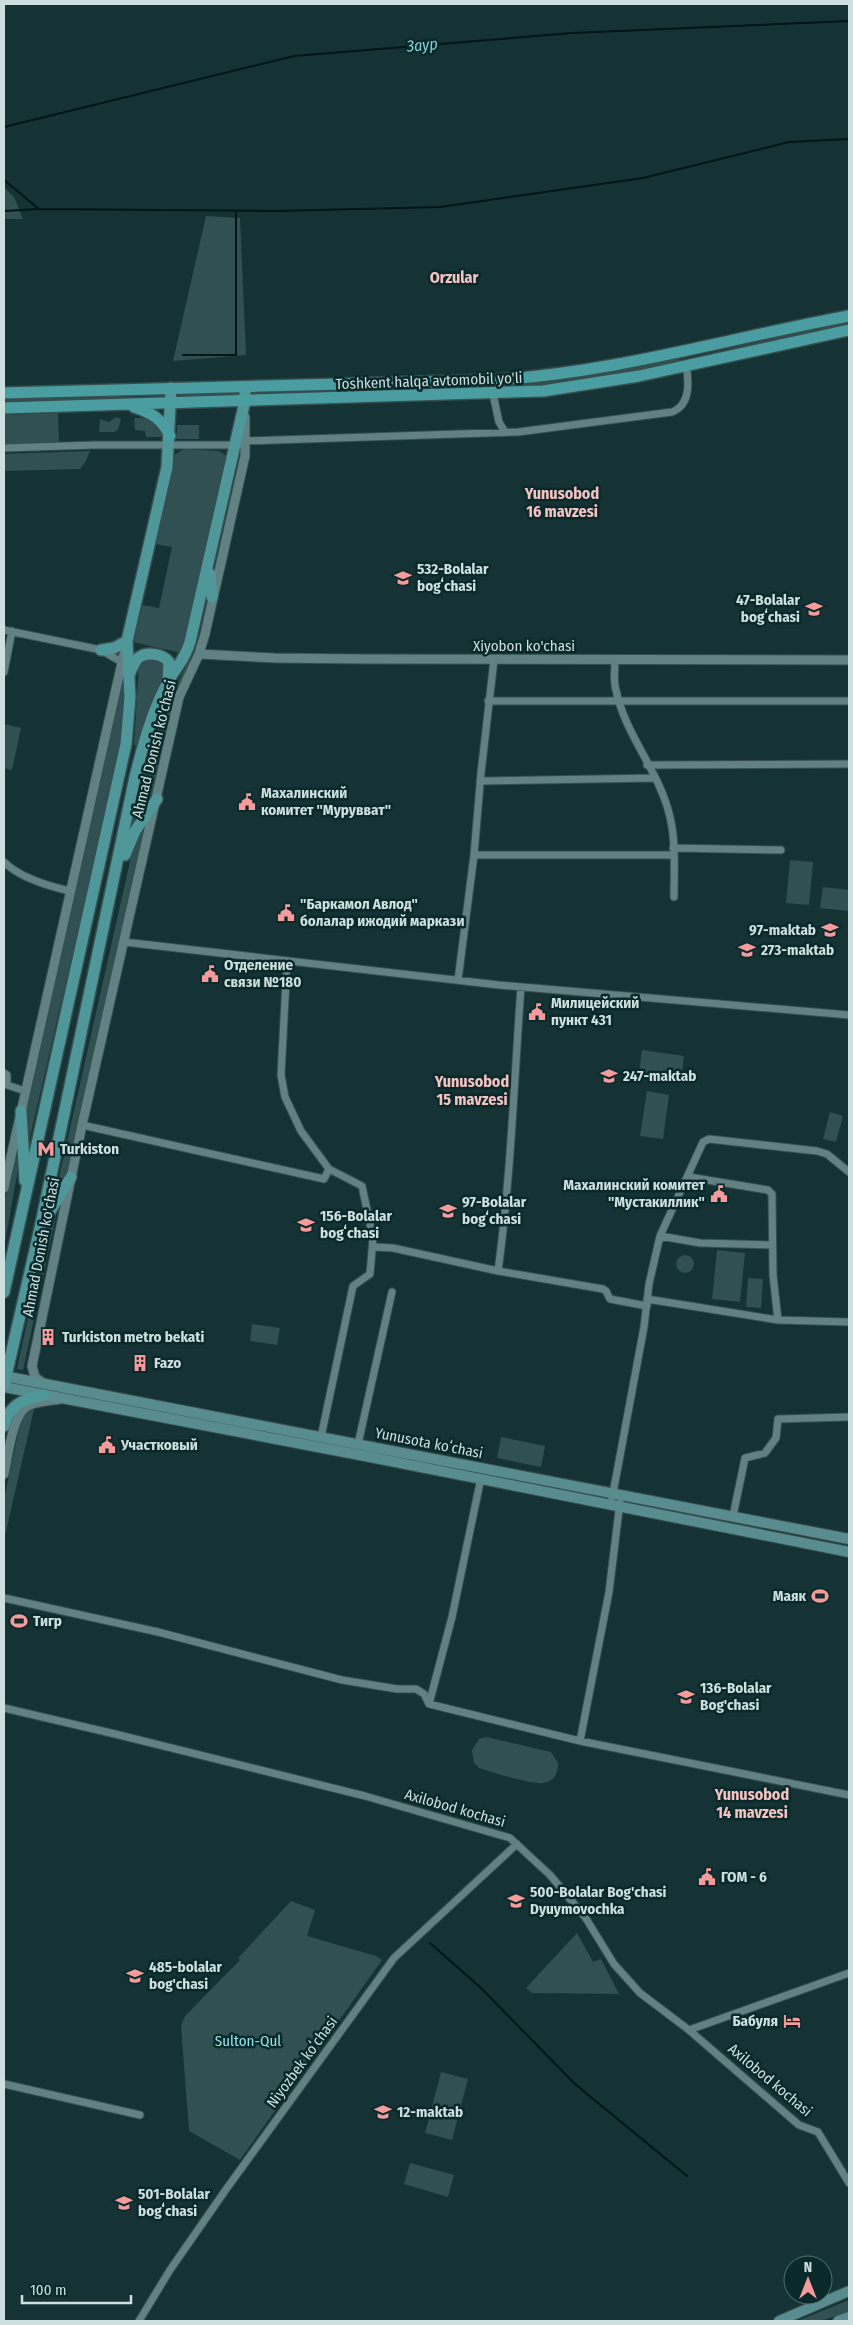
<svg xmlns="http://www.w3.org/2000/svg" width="853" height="2325" viewBox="0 0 853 2325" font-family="'Fira Sans Condensed',sans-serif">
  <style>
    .green { fill: #315051 }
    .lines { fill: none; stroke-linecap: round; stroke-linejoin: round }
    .stream { stroke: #021616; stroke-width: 2 }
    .minor-casing { stroke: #364e4f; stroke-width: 9 }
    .tertiary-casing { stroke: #364e4f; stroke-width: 11 }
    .secondary-casing { stroke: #364e4f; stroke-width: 12 }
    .primary-casing { stroke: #364e4f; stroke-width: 14 }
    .trunk-casing { stroke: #364e4f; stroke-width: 14 }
    .minor { stroke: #618182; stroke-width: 7 }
    .tertiary { stroke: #618182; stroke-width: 9 }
    .secondary { stroke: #598c8e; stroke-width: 10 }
    .primary { stroke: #50979a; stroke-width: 11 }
    .trunk { stroke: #4a9ea2; stroke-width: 11 }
    .labels { text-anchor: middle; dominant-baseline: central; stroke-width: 5; stroke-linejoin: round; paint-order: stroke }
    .street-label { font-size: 15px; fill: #cedfe0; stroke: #0a292a }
    .poi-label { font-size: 15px; font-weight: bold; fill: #cedfe0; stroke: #0a292a; text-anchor: start }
    .park-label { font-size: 15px; fill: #95e2e5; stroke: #0a292a }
    .water-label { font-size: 16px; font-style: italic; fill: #84d1d4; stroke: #0a292a }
    .neighbourhood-label { font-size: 16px; font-weight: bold; fill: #f6c2c2; stroke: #0a292a }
  </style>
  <rect width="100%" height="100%" fill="#153334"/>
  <path class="green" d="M4,187L14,197L23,219H4Z
    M206,216L240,218L246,355L173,361Z
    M849,321V327L699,359V356Z
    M678,358L680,363L545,387L257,396V391L545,381L590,375Z
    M234,392V397L180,400L179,394Z
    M124,396L125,400L4,404V399Z
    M58,413L59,443L4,445V415Z
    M116,417L121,419L118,430L114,432H99L100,419L109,422Z
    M134,418C152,418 158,420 164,437H146L145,431L135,430Z
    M177,425H199V439H177Z
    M184,449L219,451L227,456L189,637L182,653L133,642L142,605L159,608L172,547L155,544L174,455Z
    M90,451L86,461L80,469L4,471V454Z
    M146,659L162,661L168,670L151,705L137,746L134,745L139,665Z
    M189,660L191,661L175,696L152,795L133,828L131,829C138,772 163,710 189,660Z
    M123,674L125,681L121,744L27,1150L25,1110Z
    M4,724L21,728L12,770L4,768Z
    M147,821L67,1173L57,1194L55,1195L136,835Z
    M790,860L813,862L809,905L786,903Z
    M823,887L849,890V911L820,908Z
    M642,1050L684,1056L681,1080L639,1073Z
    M647,1091L669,1095L663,1139L640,1136Z
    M830,1112L843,1116L836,1142L823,1139Z
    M19,1135V1163L4,1248V1203Z
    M56,1216L23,1370L17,1369L47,1231Z
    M717,1250L745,1253L740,1302L712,1299Z
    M676 1264a9 9 0 1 1 18 0a9 9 0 1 1-18 0Z
    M748,1278L763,1279L761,1308L746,1307Z
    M252,1324L280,1328L277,1345L250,1341Z
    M34,1409L4,1540V1499L21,1420L24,1414Z
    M501,1437L545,1446L541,1467L497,1458Z
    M486,1737L551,1752L558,1763C558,1772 555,1781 544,1783C533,1785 491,1772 479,1768L474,1763L472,1750L479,1739Z
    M291,1901L315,1910L307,1936L376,1956L382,1960L240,2160L189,2131L181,2026L185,2016L240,1960L238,1958Z
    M577,1933L593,1962L601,1959L619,1994L532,1993L526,1988Z
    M441,2072L468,2079L452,2140L425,2133Z
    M410,2163L454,2175L448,2197L404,2184Z
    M849,2300V2311L821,2321H797Z"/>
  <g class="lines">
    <path class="stream" d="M4,127L294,56L572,33L849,21
      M4,180L39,209L276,211L440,207L643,178L789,142L849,139
      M4,211L39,209
      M183,355H236V211
      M430,1943L481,1988L575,2084L687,2176"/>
    <g class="minor-casing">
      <path id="minor" d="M493,394L499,422L505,432
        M243,441L518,432L672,412C691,405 689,381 686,365
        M4,448L94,445H238
        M4,630L101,650L125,664
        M615,660C615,670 613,681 616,690C625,735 660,772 670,817C676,842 674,870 674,897
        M4,672L12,631
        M488,701H849
        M647,765L849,764
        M480,781L655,778
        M673,848L781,850
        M474,855H674
        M4,862C20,878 48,886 70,891
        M124,942L499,985L849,1015
        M287,962L281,1075L285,1097L301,1131L329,1169L362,1186L373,1238L370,1274L353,1286L321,1437
        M458,980L474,855L481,773L494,660
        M4,1073L7,1075V1085L25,1091
        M82,1125L324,1179L329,1169
        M689,1177L768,1190L772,1194L773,1275L778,1320
        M660,1236L700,1243L772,1245
        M374,1247L393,1248L498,1271C511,1176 514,1081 521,987
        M498,1271L603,1289L606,1291L610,1299L647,1306
        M647,1299L778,1320L849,1322
        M358,1444L392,1292
        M611,1504L644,1327L649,1284L660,1236L703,1142L709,1139L817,1151L827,1154L849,1172
        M733,1516L745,1458L765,1453L776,1438L778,1419L849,1417
        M4,1598L158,1632L342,1680L397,1689H416L424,1694L429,1704L580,1741L849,1795
        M429,1704L452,1617L481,1478
        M4,1708L115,1734L365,1796L510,1838L550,1875L585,1917L614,1964L640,1993L689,2030L799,2125L818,2132L849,2183
        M580,1741L609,1592L620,1502
        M689,2030L849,1973
        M4,2084L140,2115
        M139,2321L170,2270L227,2188L394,1958L517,1844"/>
    </g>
    <g class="tertiary-casing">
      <path id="tertiary" d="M199,654L275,658L364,659L849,660
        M4,1188L125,649
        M43,1383L35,1377L32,1366L82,1125L179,697L199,654L205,634L245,456V417
        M4,1474C8,1457 12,1417 26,1407C35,1401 50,1401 61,1399"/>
    </g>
    <g class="secondary-casing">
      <path id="secondary" d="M4,1376L849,1539
        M4,1387L370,1457L849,1552
        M779,2321L849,2291
        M838,2321L849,2317"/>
    </g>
    <g class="primary-casing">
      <path id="primary" d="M210,574L212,597
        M101,650L114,648L127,641
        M130,673C132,668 134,662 138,658C147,651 163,654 169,662L168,681
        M125,855L135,831L157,799
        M21,1111L25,1181
        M45,1220L71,1177
        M4,1292L126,744L130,697L127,641L167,467L171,388
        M4,1385L40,1228L135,777C143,745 152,711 168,682C176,666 184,662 190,642L245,401V387
        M4,1426C9,1404 24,1399 44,1395"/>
    </g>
    <g class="trunk-casing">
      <path id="trunk" d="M4,393L493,380C614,373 730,338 849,316
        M134,407C152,413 162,419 170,436
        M4,408L543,391L639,376L849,330"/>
    </g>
    <use href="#minor" class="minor"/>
    <use href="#tertiary" class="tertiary"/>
    <use href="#secondary" class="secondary"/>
    <use href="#primary" class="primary"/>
    <use href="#trunk" class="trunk"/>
  </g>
  <defs>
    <g id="school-bare" transform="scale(1.35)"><path d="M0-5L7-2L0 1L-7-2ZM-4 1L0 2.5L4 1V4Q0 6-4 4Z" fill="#f59b9c" stroke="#0a292a" stroke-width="2.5" paint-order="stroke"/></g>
    <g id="civic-bare" transform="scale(1.35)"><path d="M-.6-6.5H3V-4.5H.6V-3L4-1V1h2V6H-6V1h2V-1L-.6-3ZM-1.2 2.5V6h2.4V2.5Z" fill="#f59b9c" stroke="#0a292a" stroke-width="2.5" paint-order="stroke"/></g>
    <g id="metro-bare" transform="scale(1.35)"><path d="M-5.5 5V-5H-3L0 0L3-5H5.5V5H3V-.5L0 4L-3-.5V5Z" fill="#f59b9c" stroke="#0a292a" stroke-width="2.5" paint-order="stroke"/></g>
    <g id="building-bare" transform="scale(1.35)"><path d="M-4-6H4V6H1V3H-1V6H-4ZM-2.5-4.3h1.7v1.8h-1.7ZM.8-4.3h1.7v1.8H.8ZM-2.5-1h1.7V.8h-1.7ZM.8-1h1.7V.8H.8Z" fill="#f59b9c" stroke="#0a292a" stroke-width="2.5" paint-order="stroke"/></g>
    <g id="stadium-bare" transform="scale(1.35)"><path d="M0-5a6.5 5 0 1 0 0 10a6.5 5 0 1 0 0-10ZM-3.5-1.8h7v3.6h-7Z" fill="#f59b9c" stroke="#0a292a" stroke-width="2.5" paint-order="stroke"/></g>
    <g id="hotel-bare" transform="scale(1.35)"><path d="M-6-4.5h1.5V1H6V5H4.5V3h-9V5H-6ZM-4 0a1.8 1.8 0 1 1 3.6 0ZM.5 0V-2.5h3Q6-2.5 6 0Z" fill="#f59b9c" stroke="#0a292a" stroke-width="2.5" paint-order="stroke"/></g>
  </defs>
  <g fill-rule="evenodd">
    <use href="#school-bare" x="403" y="578"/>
    <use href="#school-bare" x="814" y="609"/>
    <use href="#civic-bare" x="247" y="802"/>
    <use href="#civic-bare" x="286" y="913"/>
    <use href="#school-bare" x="830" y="930"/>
    <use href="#school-bare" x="747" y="950"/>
    <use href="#civic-bare" x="210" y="974"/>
    <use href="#civic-bare" x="537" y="1012"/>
    <use href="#school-bare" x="609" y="1076"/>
    <use href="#metro-bare" x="46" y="1149"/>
    <use href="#civic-bare" x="719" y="1194"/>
    <use href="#school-bare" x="448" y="1211"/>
    <use href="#school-bare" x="306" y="1225"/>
    <use href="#building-bare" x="48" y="1337"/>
    <use href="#building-bare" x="140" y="1363"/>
    <use href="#civic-bare" x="107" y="1445"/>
    <use href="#stadium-bare" x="820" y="1596"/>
    <use href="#stadium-bare" x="19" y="1621"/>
    <use href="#school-bare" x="686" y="1697"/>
    <use href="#civic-bare" x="707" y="1877"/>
    <use href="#school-bare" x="516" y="1901"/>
    <use href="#school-bare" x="135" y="1976"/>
    <use href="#hotel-bare" x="792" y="2021"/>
    <use href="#school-bare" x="383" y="2112"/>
    <use href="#school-bare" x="124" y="2203"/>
  </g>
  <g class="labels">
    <g class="street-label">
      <text transform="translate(429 381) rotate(-2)">Toshkent halqa avtomobil yo'li</text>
      <text x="524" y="646">Xiyobon ko'chasi</text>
      <text transform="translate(154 749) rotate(-76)">Ahmad Donish ko'chasi</text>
      <text transform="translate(41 1247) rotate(-79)">Ahmad Donish ko'chasi</text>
      <text transform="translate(429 1443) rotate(11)">Yunusota koʻchasi</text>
      <text transform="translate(455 1808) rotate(16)">Axilobod kochasi</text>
      <text transform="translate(302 2062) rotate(-54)">Niyozbek koʻchasi</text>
      <text transform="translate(770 2080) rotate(40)">Axilobod kochasi</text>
    </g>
    <g class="poi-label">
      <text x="417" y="569">532-Bolalar<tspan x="417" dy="17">bogʻchasi</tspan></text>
      <text x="800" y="600" text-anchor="end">47-Bolalar<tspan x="800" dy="17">bogʻchasi</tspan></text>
      <text x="261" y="793">Махалинский<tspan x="261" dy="17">комитет "Мурувват"</tspan></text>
      <text x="300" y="904">"Баркамол Авлод"<tspan x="300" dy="17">болалар ижодий маркази</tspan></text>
      <text x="816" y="930" text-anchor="end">97-maktab</text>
      <text x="761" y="950">273-maktab</text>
      <text x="224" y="965">Отделение<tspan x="224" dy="17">связи №180</tspan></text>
      <text x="551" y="1003">Милицейский<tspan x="551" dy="17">пункт 431</tspan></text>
      <text x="623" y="1076">247-maktab</text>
      <text x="60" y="1149">Turkiston</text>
      <text x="705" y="1185" text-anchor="end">Махалинский комитет<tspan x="705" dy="17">"Мустакиллик"</tspan></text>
      <text x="462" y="1202">97-Bolalar<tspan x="462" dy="17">bogʻchasi</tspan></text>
      <text x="320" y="1216">156-Bolalar<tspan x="320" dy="17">bogʻchasi</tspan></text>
      <text x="62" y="1337">Turkiston metro bekati</text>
      <text x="154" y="1363">Fazo</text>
      <text x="121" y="1445">Участковый</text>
      <text x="806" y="1596" text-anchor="end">Маяк</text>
      <text x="33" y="1621">Тигр</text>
      <text x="700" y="1688">136-Bolalar<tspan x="700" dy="17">Bog'chasi</tspan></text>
      <text x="721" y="1877">ГОМ - 6</text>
      <text x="530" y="1892">500-Bolalar Bog'chasi<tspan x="530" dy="17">Dyuymovochka</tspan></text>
      <text x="149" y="1967">485-bolalar<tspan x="149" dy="17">bog'chasi</tspan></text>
      <text x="778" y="2021" text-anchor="end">Бабуля</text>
      <text x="397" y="2112">12-maktab</text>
      <text x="138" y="2194">501-Bolalar<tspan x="138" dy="17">bogʻchasi</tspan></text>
    </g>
    <g class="park-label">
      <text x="248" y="2041">Sulton-Qul</text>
    </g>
    <g class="water-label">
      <text transform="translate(422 45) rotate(-5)">Заур</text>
    </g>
    <g class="neighbourhood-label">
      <text x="454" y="277">Orzular</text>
      <text x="562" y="493">Yunusobod<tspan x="562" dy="18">16 mavzesi</tspan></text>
      <text x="472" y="1081">Yunusobod<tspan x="472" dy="18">15 mavzesi</tspan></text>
      <text x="752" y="1794">Yunusobod<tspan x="752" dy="18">14 mavzesi</tspan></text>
    </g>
  </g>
  <rect width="853" height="2325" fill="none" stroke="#cedfe0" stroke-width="10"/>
  <g transform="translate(808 2280)"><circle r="24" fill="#0a292a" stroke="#587273"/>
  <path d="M0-4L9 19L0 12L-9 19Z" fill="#f59b9c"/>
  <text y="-8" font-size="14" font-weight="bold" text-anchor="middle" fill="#cedfe0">N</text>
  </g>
  <path d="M22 2295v8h109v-8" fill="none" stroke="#cedfe0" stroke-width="2.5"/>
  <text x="30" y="2295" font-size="15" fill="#cedfe0" stroke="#0a292a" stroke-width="4" paint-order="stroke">100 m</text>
</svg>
